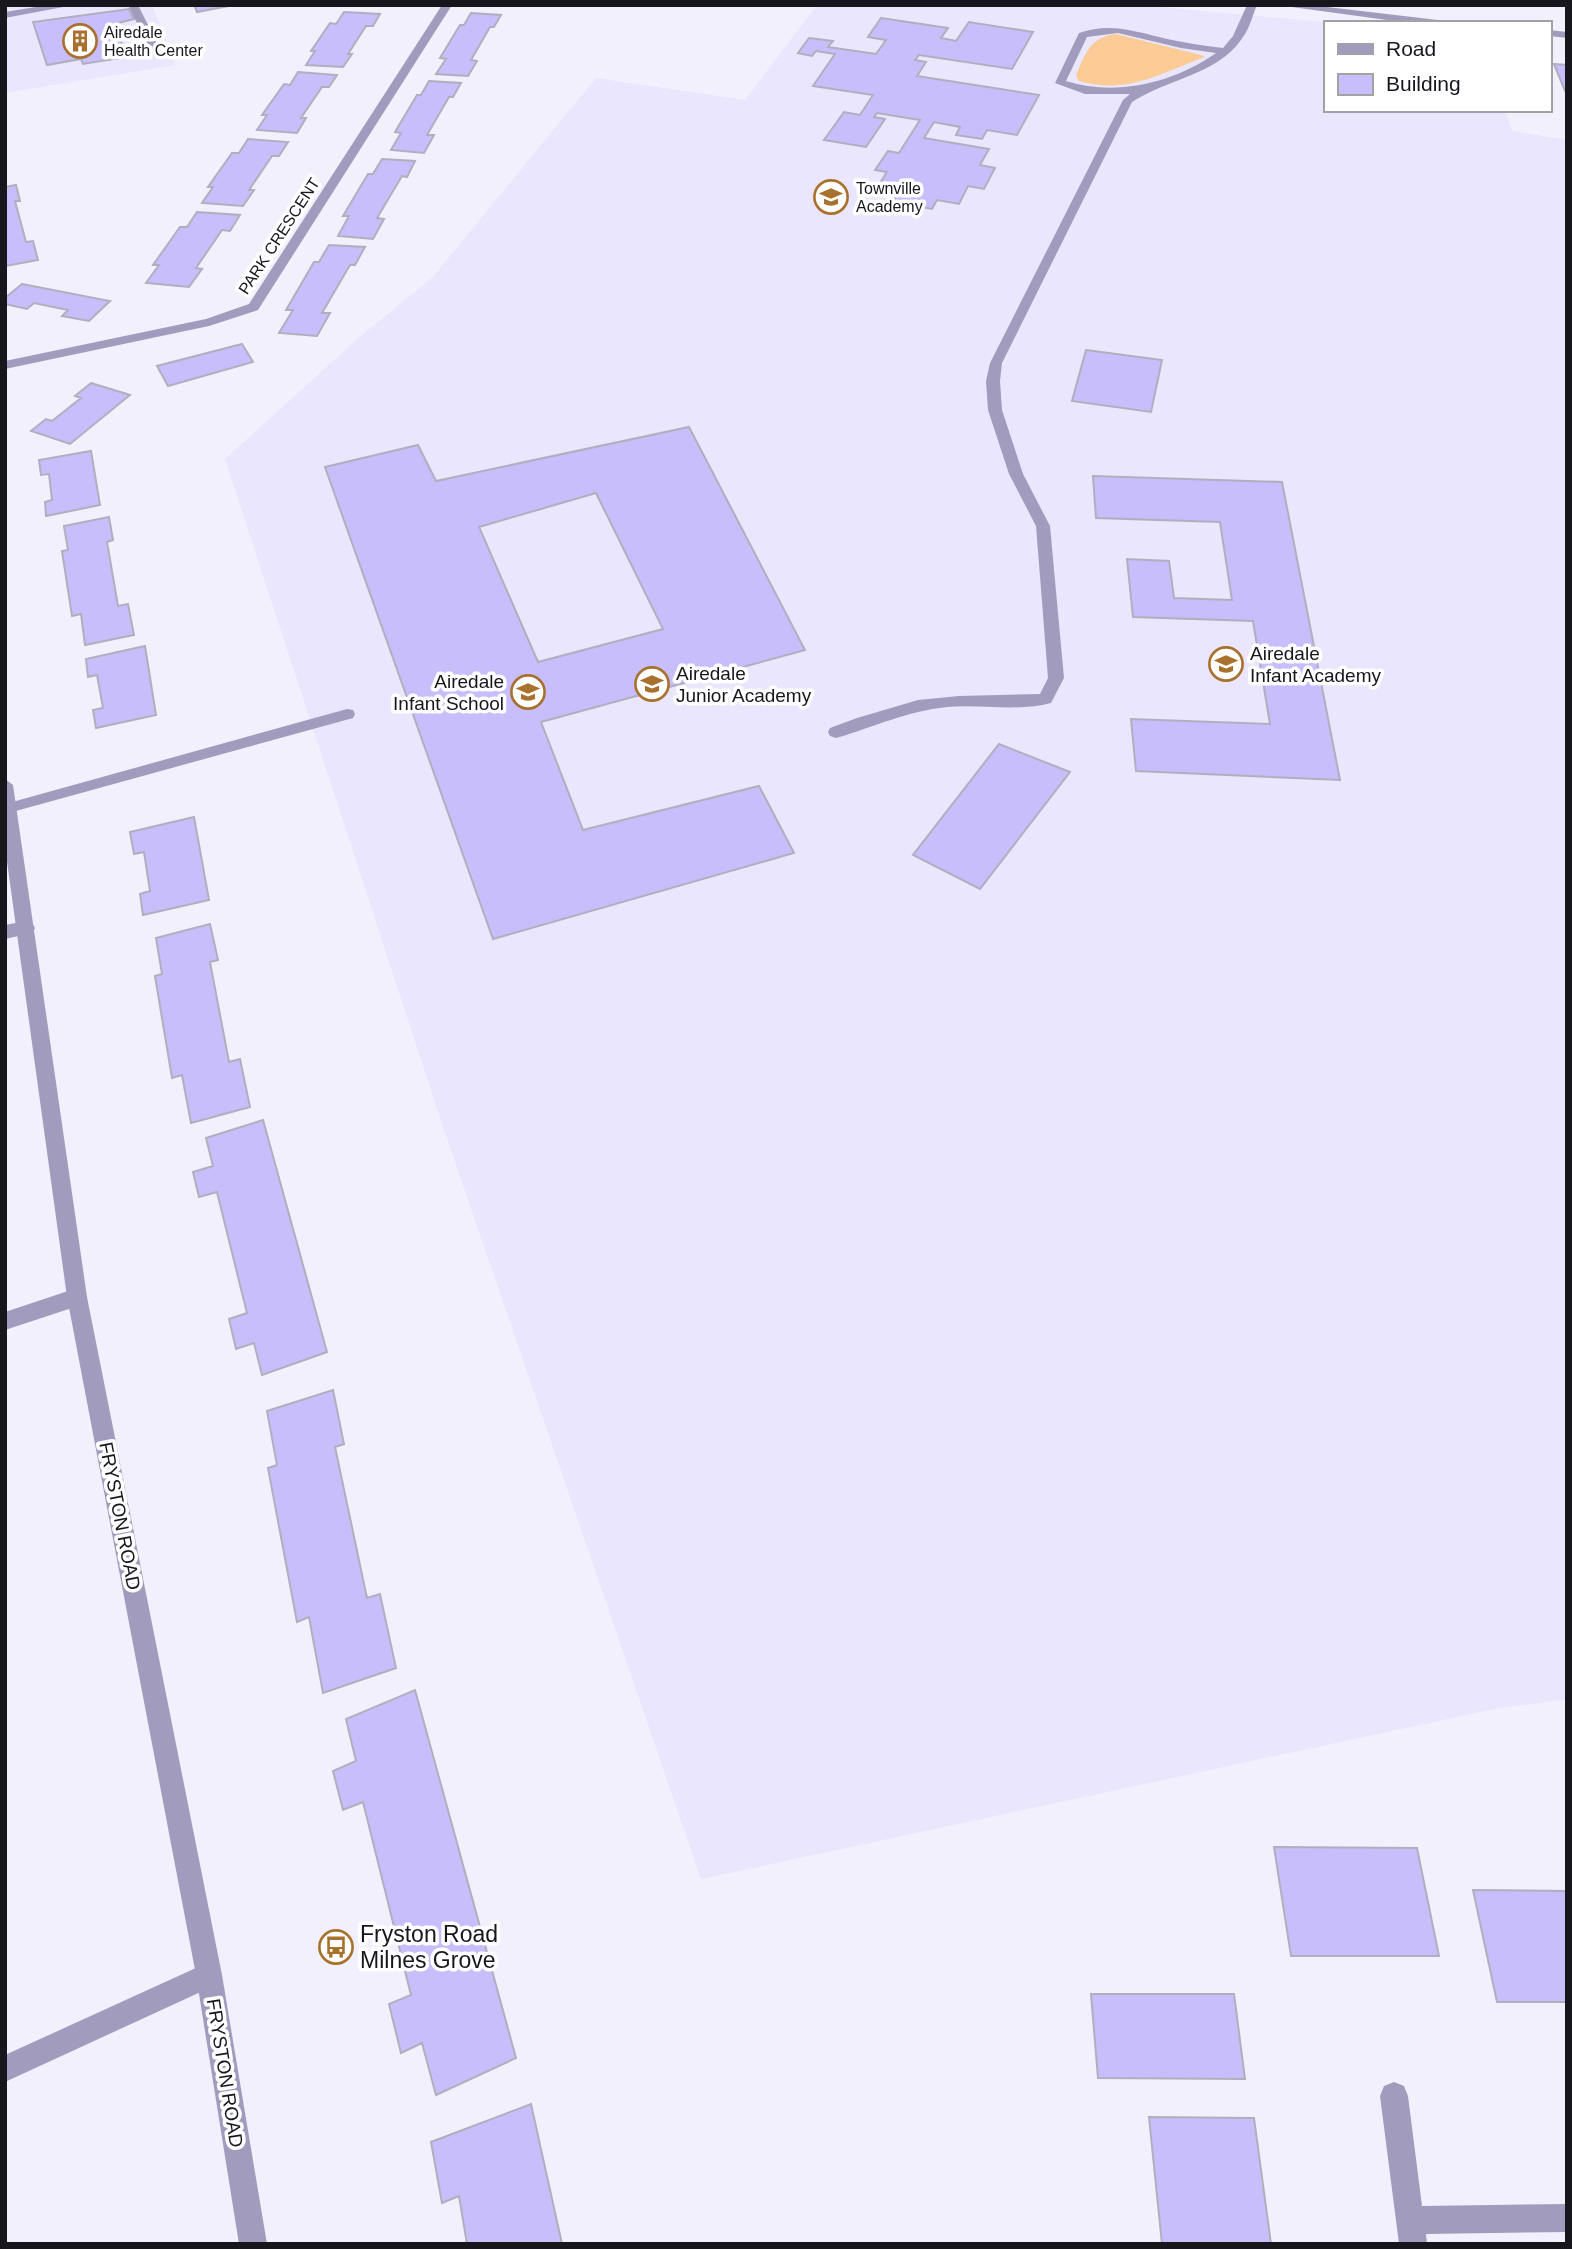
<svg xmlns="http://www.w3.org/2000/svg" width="1572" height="2249" viewBox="0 0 1572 2249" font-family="Helvetica,sans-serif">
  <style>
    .built { fill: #e9e6fd }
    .green { fill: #fdcc96 }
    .building { fill: #c8befc; stroke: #b1afbe; stroke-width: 2; fill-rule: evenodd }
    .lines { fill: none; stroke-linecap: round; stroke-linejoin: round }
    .service { fill: #a19cbe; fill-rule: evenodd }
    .minor { fill: #a19cbe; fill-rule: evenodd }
    .tertiary { fill: #a19cbe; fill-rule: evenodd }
    .labels { text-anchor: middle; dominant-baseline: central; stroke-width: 7; stroke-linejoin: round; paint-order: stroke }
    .far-poi-label { font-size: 16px; fill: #17161c; stroke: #fff; text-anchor: start }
    .far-street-label { font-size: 16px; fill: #17161c; stroke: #fff }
    .poi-label { font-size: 19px; fill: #17161c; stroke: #fff; text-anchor: start }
    .street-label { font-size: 19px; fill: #17161c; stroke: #fff }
    .near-poi-label { font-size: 23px; fill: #17161c; stroke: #fff; text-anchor: start }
  </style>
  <rect width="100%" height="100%" fill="#f2f0fd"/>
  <path class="built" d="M5,5H152L175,65L5,93Z
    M817,5H1139L1335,23H1325V110H1505L1512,131L1567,140V1699L1494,1709L701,1879L440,1118L225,459L363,334L432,278L596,78L745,100Z"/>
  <path class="green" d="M1116,34L1201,55L1205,57C1161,73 1127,95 1079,81L1076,75C1086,53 1090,37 1116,34Z"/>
  <path class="building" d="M194,5H234L197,12Z
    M129,9L134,19L114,24L127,57L83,64L81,59L47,65L33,22Z
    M344,12L380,14L373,26H366L348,54H352L343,67L306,65L315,51H311L330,23L336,24Z
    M471,13L501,15L494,27H490L471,60L477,61L468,76L436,74L446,59L440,58L460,25H464Z
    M881,18L948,28L941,38L956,41L969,22L1033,32L1012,69L919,55L915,60L926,62L917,76L1039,95L1017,135L987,130L982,139L956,135L960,127L934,122L924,138L989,149L980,165L995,168L984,189L968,186L959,204L937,200L932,209L893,202L898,193L876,189L887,172L875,170L888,151L899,153L920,120L877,113L874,117L885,119L866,147L824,140L844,112L860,115L873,95L813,86L835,54L816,51L812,56L798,53L809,38L833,41L828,47L876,54L886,40L868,37Z
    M1554,64L1567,65V91H1565Z
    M298,72L337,75L329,87H322L301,118H306L297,133L257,130L267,115H262L284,84L290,85Z
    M429,81L461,83L453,97H449L427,135H434L424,153L391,150L401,133L395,132L417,95H421Z
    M248,139L288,142L279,156H272L249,190H254L243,206L202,203L213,187H208L232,153H239Z
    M382,159L415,161L407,177L402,176L377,218L384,219L373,239L338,236L349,216H343L368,174H373Z
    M16,185L20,201H15L26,242L33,241L38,260L5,266V187Z
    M197,212L240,215L230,231L222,230L196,268L202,269L189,287L146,283L159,265H153L180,227H187Z
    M329,245L365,247L355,265H350L322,313H330L317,336L279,333L293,310H286L314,262H319Z
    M22,284L110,301L89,321L62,316L68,310L34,303L27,309L5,304V298Z
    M242,344L253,362L168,386L157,366Z
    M1086,350L1162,360L1151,412L1072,401Z
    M91,383L130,395L70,444L31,431L46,419L52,421L81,398L75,396Z
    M689,427L805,650L541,722L583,830L759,786L794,853L493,939L325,467L418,445L436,481ZM596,493L663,629L538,662L479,527Z
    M91,451L100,505L46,516L45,502L52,500L49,474L41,475L39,460Z
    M1093,476L1282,482L1340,780L1136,771L1131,719L1270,724L1253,621L1133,617L1127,559L1169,561L1174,598L1232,600L1220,522L1096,518Z
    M109,517L113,540L107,542L118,606L128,604L134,635L85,645L81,614L72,616L62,551L68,550L64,526Z
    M145,646L156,715L96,728L93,710L103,708L97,675L88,677L86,659Z
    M999,744L1070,772L980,889L913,855Z
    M194,817L209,900L143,915L140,894L150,891L144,852L134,854L130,832Z
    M210,924L218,960L210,962L229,1062L240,1059L250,1107L191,1123L182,1075L172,1078L155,976L162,974L156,938Z
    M263,1120L327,1352L262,1375L254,1343L236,1349L229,1319L247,1313L217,1192L199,1197L193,1172L213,1166L206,1138Z
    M333,1390L344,1444L335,1447L367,1598L380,1594L396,1668L323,1693L309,1617L297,1622L268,1468L277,1465L267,1411Z
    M415,1690L516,2058L436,2095L422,2043L401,2053L389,2004L411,1995L363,1802L343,1810L333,1771L356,1761L346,1719Z
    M1274,1847L1417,1848L1439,1956H1291Z
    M1473,1890L1567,1891V2002H1497Z
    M1091,1994H1234L1245,2079L1098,2078Z
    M531,2104L562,2244H467L459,2196L442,2203L431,2142Z
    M1149,2117L1254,2118L1271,2244H1162Z"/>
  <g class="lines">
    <path class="service" d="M128,5H138L164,57L163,59L154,57Z
      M1247,5H1257C1252,17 1249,30 1241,40C1216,75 1167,79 1132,102L1002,363L1000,381L1002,410L1023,474L1050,526L1064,678L1051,703C1018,712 980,704 947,707C907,711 874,727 836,738L830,736L828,732L830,728L857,718L918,700L959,696L1040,694L1048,678L1036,526L1009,474L988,410L986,381L990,363L1123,100L1130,94H1085L1055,83L1079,33C1111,22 1136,32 1167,39C1186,43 1204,46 1223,48L1233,36ZM1118,33L1181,48L1216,53C1173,83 1116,97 1066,81L1087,37Z
      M347,709L353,710L355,714L353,718L5,814V804Z
      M26,921L32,923L35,928L32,933L5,939V925Z"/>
    <path class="minor" d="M48,5H74L5,18V12Z
      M442,5H452L258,310L209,326L5,369V361L206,319L249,304Z
      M1277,5H1310L1438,20L1443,23H1409Z
      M1549,30L1567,32V38L1549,36Z
      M77,1288L84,1290L87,1297L84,1304L5,1330V1312Z
      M209,1962L218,1966L222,1975L218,1984L5,2082V2055Z
      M1394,2082L1404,2086L1408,2096L1422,2206L1567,2204V2232L1426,2234L1427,2244H1399L1380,2096L1384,2086Z"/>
    <path class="tertiary" d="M5,779L13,785L87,1297L222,1975L267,2244H239L196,1975L67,1297L5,847Z"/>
  </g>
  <defs>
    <g id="building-ring" transform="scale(1.75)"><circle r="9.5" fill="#fff" stroke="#a8712d" stroke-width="1.5"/><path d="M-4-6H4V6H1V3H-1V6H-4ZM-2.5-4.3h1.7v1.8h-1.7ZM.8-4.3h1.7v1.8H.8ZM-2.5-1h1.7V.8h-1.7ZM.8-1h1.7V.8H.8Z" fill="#a8712d"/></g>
    <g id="school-ring" transform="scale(1.75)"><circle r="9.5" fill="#fff" stroke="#a8712d" stroke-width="1.5"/><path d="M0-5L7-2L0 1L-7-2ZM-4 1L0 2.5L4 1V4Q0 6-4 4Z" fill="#a8712d"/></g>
    <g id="bus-ring" transform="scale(1.75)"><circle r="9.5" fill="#fff" stroke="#a8712d" stroke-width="1.5"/><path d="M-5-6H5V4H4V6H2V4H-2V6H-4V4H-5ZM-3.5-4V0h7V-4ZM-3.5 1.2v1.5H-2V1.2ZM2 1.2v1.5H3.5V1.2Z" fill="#a8712d"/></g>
  </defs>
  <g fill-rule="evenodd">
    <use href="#building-ring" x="80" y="41"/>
    <use href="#school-ring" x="831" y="197"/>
    <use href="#school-ring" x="1226" y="664"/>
    <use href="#school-ring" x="652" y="684"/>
    <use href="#school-ring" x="528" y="692"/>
    <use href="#bus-ring" x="336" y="1947"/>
  </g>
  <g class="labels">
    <g class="far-poi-label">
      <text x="104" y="32">Airedale<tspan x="104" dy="18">Health Center</tspan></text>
      <text x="856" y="188">Townville<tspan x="856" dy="18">Academy</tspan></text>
    </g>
    <g class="far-street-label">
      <text transform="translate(279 236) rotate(-57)">PARK CRESCENT</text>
    </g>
    <g class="poi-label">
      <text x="1250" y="653">Airedale<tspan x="1250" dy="22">Infant Academy</tspan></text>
      <text x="676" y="673">Airedale<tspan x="676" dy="22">Junior Academy</tspan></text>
      <text x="504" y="681" text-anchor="end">Airedale<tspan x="504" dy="22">Infant School</tspan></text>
    </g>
    <g class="street-label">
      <text transform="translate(120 1516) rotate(79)">FRYSTON ROAD</text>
      <text transform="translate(225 2073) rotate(81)">FRYSTON ROAD</text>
    </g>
    <g class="near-poi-label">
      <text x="360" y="1934">Fryston Road<tspan x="360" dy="26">Milnes Grove</tspan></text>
    </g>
  </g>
  <rect width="1572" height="2249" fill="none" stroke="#17161c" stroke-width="14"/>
  <rect x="1324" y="21" width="228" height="91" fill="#ffffff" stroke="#a2a2a4" stroke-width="2"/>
  <rect x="1338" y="44" width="35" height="10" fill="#a19cbe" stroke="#a2a2a4" stroke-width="2"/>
  <text x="1386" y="56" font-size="21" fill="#17161c">Road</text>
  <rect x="1338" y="74" width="35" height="21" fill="#c8befc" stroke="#a2a2a4" stroke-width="2"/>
  <text x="1386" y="91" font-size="21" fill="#17161c">Building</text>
</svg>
